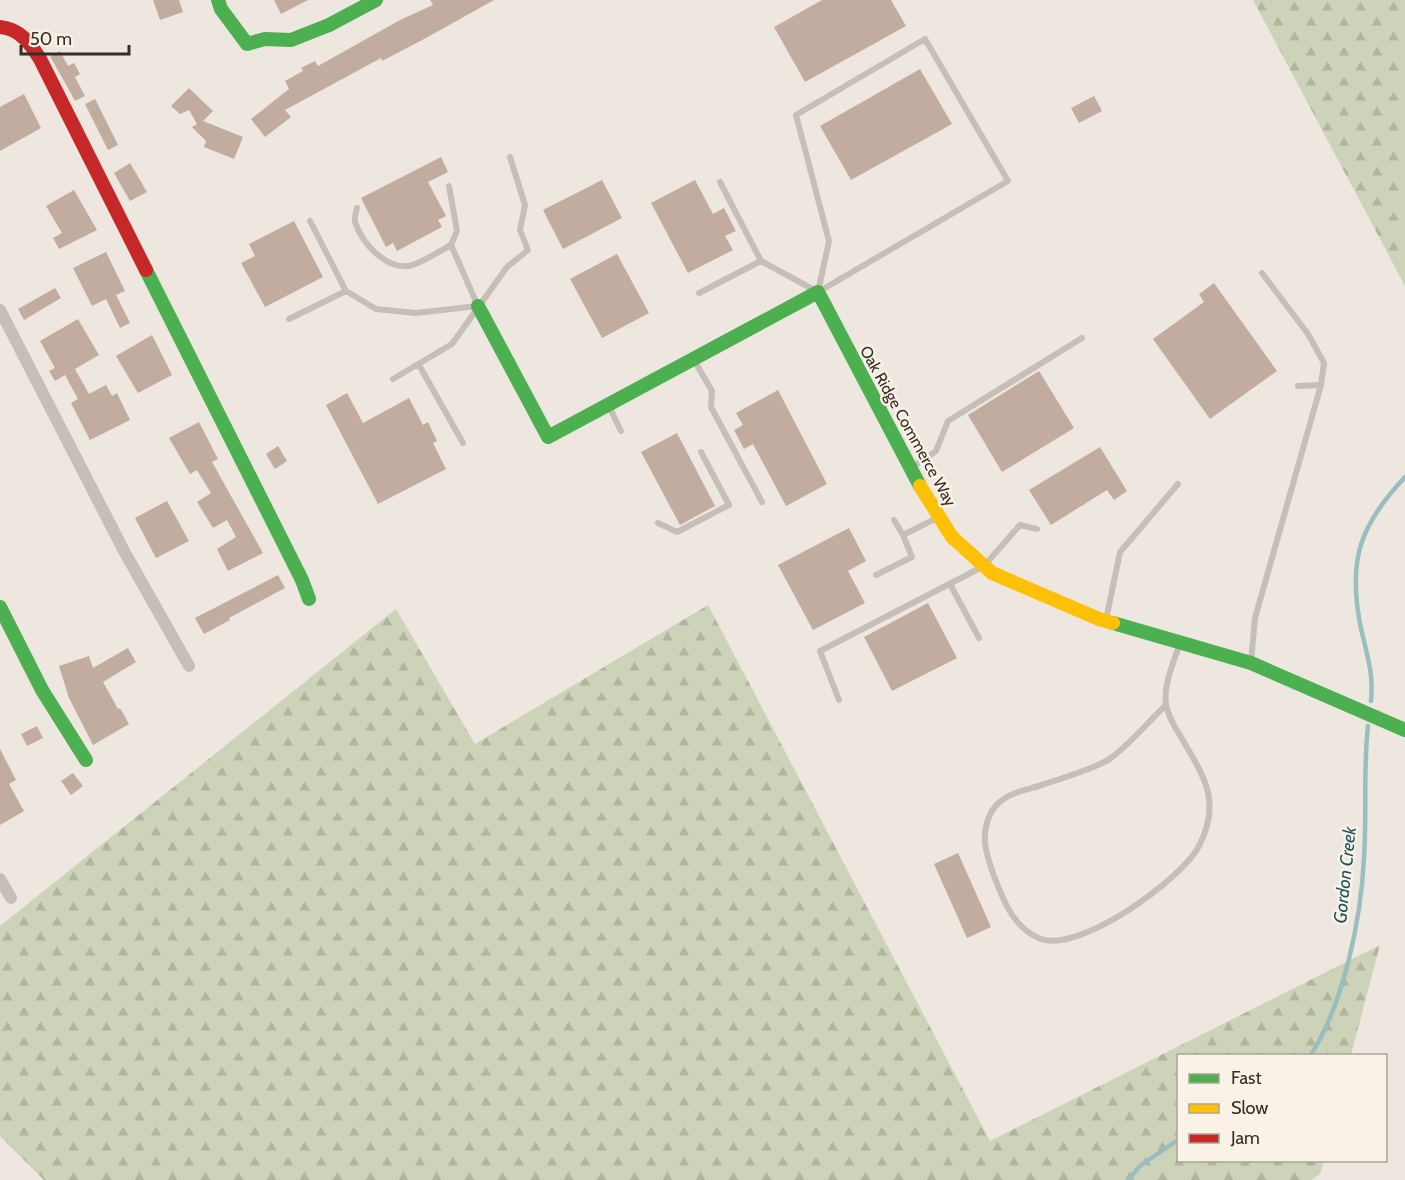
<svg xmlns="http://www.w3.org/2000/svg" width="1405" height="1180" viewBox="0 0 1405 1180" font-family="Cabin,sans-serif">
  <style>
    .forest { fill: url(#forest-firs) }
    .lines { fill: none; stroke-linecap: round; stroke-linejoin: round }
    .stream { stroke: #9abec0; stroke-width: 4.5 }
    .building { fill: #c2aca0 }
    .lane { stroke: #c6bfb8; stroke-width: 6 }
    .street { stroke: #c6bfb8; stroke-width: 12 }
    .fast { stroke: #4caf50; stroke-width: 14 }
    .slow { stroke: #ffc107; stroke-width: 14 }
    .jam { stroke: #c62828; stroke-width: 14 }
    .labels { text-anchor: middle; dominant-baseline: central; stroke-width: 5; stroke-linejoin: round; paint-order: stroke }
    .street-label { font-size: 16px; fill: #372c26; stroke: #faf2e6 }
    .water-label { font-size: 18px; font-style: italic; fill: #19535b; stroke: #faf2e6 }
  </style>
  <defs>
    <pattern id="forest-firs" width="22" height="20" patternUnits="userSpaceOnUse" patternTransform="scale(1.5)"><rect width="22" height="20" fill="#cdd3b8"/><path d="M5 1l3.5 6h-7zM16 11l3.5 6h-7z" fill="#b1b59e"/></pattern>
  </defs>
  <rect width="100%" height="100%" fill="#ede7df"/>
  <path class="forest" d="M1253,0H1405V286Z
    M708,605L990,1141L1380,945L1351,1055L1178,1056V1160L1324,1161L1320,1174L1311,1180H44L0,1136V926L396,609L475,744Z"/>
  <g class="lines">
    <path class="stream" d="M1371,701C1374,672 1366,652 1360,624C1348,559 1360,525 1405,477
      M1310,1056C1344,1004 1361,919 1364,858C1367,814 1363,770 1368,726
      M1128,1180L1141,1165L1178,1140"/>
  </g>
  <path class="building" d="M153,0H179L183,12L160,20Z
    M274,0H308L281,14Z
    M430,0H494L426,38L382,61L381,58L285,110L291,117L265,137L251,119L289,89L285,81L303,71L301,68L315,61L318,66L400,20L433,5Z
    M822,0H891L906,26L805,82L774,27Z
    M60,51L68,66L74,63L80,74L75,77L85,96L75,101L50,56Z
    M920,69L952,124L851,180L820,126Z
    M189,88L213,111L203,121L243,137L234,159L204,147L206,141L192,127L197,124L189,110L180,114L171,106Z
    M24,94L41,128L0,151V107Z
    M1094,96L1102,111L1079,123L1071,108Z
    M95,99L118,145L108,150L85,104Z
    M441,157L448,172L428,182L446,216L438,220L442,227L397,251L393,243L386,247L361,198Z
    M130,163L147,192L130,201L114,173Z
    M602,180L622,218L563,249L543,210Z
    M695,180L713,214L724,208L736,231L725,236L733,250L688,273L651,203Z
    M74,190L97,230L59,249L53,238L62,233L46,206Z
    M294,221L323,277L265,307L241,263L255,256L249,244Z
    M106,252L125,291L116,295L130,323L120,328L106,299L92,306L73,268Z
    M617,254L649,313L602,338L570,279Z
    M1214,283L1277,371L1210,419L1153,339L1204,302L1199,294Z
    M55,288L61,298L24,320L18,309Z
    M78,319L99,355L75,369L89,394L106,385L112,396L117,393L130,420L90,440L71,403L78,399L65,375L55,381L49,371L55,368L40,341Z
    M152,335L172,375L138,393L116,356Z
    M1039,371L1074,428L1002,472L968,415Z
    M778,390L827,484L786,506L753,444L744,449L734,430L743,425L736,413Z
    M347,393L363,423L409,398L423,425L428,422L437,441L433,443L446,469L378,504L326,405Z
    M199,422L218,459L212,462L263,553L228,571L217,549L236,537L227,520L213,528L197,502L211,493L197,470L190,474L169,438Z
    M677,433L715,506L680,525L641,452Z
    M278,446L287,461L275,469L266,454Z
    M1100,447L1127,491L1114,500L1107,490L1051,525L1029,490Z
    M167,501L189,541L156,558L135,518Z
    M849,528L866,561L848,571L865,603L813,630L778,565Z
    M278,575L285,588L229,618L230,620L204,634L195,618Z
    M928,603L957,658L892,691L864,637Z
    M128,648L136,662L103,682L118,709L120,708L129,724L93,745L69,698L59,666L89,656L93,668Z
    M37,726L43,738L27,746L21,734Z
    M0,749L16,780L9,784L24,811L0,825Z
    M73,773L83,786L71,795L61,781Z
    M958,853L991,927L967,938L934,864Z"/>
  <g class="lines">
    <path class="lane" d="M720,182L761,261L818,292L829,241L796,115L925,39L1008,181L818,292
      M357,208C356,212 354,218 355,222C362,243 385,269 409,266C420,264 440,251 451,245L457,231L449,186
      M451,245L478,306
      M346,291L376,309L416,313L478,306
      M699,293L761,261
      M289,319L346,291L310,221
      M694,360L712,391L711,407L762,502
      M419,365L463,443
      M393,379L452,344L507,267L528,250L520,230L525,205L510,157
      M1298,386L1321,385
      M609,406L621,431
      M911,468L936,451L948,421L1082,338
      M894,520L903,535L939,517
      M658,523L677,532L729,505L701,452
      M876,575L912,557L903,535
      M950,584L979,638
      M1106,620L1120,552L1178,484
      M1251,662L1255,618L1321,385L1324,363L1308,334L1262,273
      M839,700L820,651L984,566L1020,525L1037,529
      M1166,705C1148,722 1131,743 1111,758C1098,768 1056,780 1039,786C1022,791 1002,794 992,811C979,833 986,854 994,876C1003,900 1014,929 1041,939C1080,953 1181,880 1199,846C1222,801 1204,777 1181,737C1175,728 1168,716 1166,704C1163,685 1174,662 1180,643"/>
    <path class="street" d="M0,310L124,551L189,666
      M0,879L11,898"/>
    <path class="fast" d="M218,0L221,9L247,44L265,39L291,40L329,25L376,0
      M146,270L302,580L309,599
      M478,306L548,437L818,292L920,486
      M0,607L42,690L86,760
      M1113,623L1251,663L1405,730"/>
    <path class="slow" d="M920,486L952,537L992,573L1099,619L1113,623"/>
    <path class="jam" d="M0,27C20,29 30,43 40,59L146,270"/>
  </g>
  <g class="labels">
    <g class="street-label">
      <text transform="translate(908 426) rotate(61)">Oak Ridge Commerce Way</text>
    </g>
    <g class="water-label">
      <text transform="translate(1345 875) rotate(-84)">Gordon Creek</text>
    </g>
  </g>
  <rect x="1177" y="1054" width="210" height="108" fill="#faf2e6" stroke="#aca399" stroke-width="1.5"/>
  <rect x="1189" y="1074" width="30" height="9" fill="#4caf50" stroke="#aca399" stroke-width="1.5"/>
  <text x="1231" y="1084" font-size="18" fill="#372c26">Fast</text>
  <rect x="1189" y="1104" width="30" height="9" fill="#ffc107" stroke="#aca399" stroke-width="1.5"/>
  <text x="1231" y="1114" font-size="18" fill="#372c26">Slow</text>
  <rect x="1189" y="1134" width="30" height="9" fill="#c62828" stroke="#aca399" stroke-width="1.5"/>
  <text x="1231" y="1144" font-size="18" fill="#372c26">Jam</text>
  <path d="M21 45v9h108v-9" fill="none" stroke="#372c26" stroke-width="3"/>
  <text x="30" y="45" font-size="18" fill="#372c26" stroke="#faf2e6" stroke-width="4.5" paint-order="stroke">50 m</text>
</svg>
